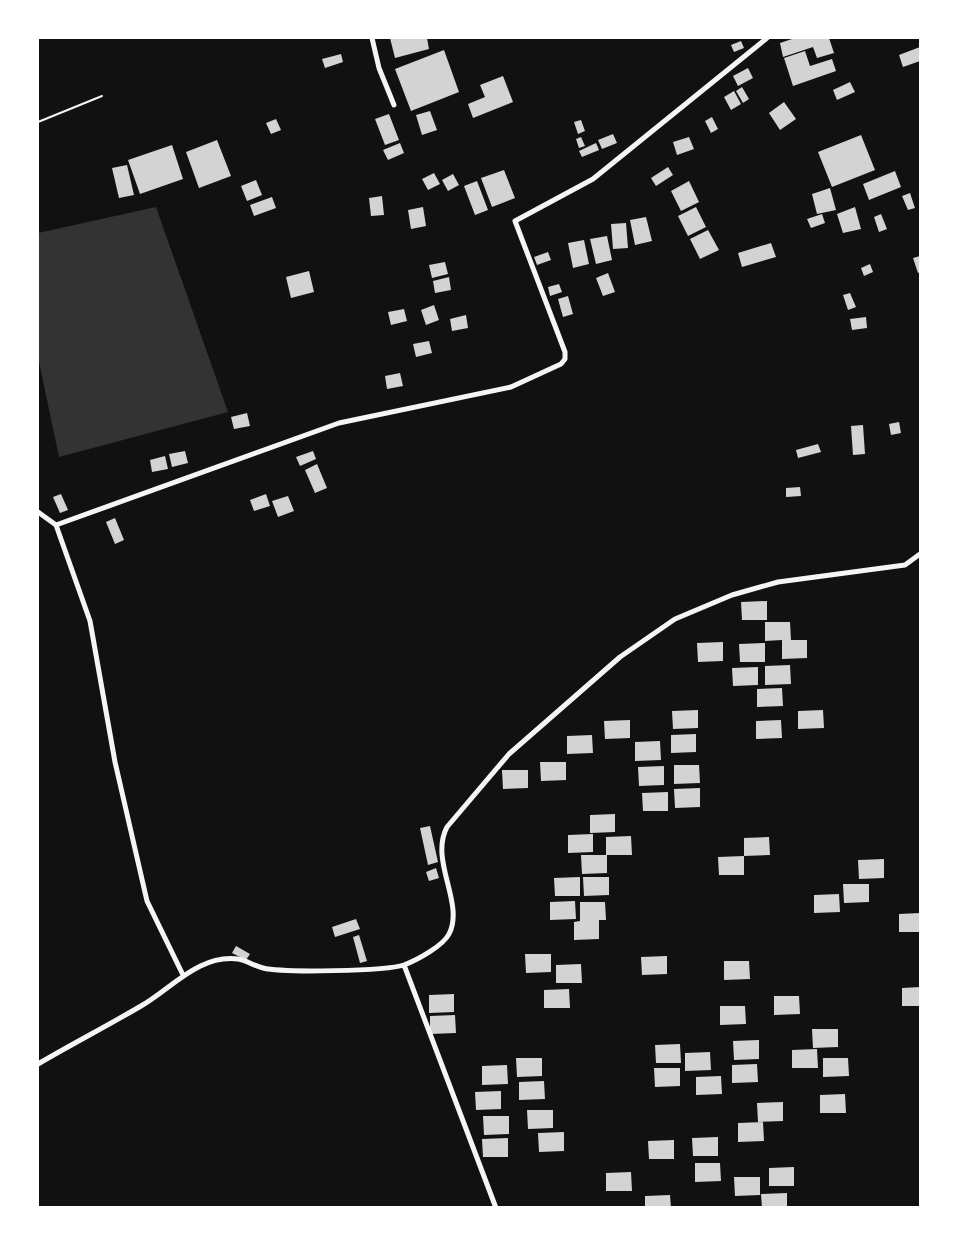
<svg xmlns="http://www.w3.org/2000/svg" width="958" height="1245" viewBox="0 0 958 1245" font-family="'Alegreya Sans',sans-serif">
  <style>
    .water { fill: #333 }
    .building { fill: #d3d3d3 }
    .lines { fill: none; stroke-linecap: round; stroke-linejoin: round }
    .service { stroke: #f5f5f5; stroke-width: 2 }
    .minor { stroke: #f5f5f5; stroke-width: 5 }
  </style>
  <rect width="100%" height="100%" fill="#111"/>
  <path class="water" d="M156,207L228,412L59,457L38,357V233Z"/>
  <path class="building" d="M390,38H427L429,49L395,58Z
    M795,38H829L834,53L817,58L813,47L783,57L780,43Z
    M741,41L744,48L734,52L731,45Z
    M920,47V61L903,67L899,55Z
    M444,50L459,92L411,111L395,69Z
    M805,51L810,66L832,59L836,71L793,86L784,58Z
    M341,54L343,62L325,68L322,59Z
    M748,68L753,78L738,86L733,76Z
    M503,76L513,102L473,118L468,104L485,97L480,85Z
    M850,82L855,92L837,100L833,90Z
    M742,87L749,99L743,103L736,91Z
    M734,91L741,104L731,110L724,97Z
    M784,102L796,119L780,130L769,113Z
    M430,111L437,130L422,135L416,115Z
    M389,114L399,140L385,145L375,119Z
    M712,117L718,129L711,133L705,121Z
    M276,119L281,130L271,134L266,123Z
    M581,120L585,131L578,134L574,122Z
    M613,134L617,143L602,149L598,140Z
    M861,135L875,170L832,187L818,152Z
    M581,137L585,146L579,148L576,139Z
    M689,137L694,149L677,155L673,142Z
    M217,140L231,176L199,188L186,152Z
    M400,143L404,153L388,160L383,150Z
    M596,143L599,150L582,157L579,151Z
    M172,145L183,179L140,194L128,160Z
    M127,165L134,195L119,198L112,168Z
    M668,167L673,175L656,186L651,178Z
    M504,170L515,198L492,207L481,178Z
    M895,171L901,187L869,200L863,184Z
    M434,173L440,184L428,190L422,179Z
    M453,174L459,185L448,191L442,180Z
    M256,180L262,195L247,201L241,186Z
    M477,181L488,210L475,215L464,186Z
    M689,181L699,202L681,211L671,191Z
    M830,188L836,210L817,214L812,194Z
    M910,193L915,208L908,210L902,196Z
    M382,196L384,215L371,216L369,198Z
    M272,197L276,208L254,216L250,205Z
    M423,207L426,226L411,229L408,210Z
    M696,207L706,227L688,236L678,216Z
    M855,207L861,229L843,233L837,214Z
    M822,214L825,223L811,228L807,219Z
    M881,214L887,229L879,232L874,217Z
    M646,217L652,241L635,245L630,220Z
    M626,223L628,248L613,249L611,224Z
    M708,230L719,250L700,259L690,239Z
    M607,236L612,260L596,264L590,239Z
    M584,240L589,264L573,268L568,243Z
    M771,243L776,257L742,267L738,253Z
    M548,252L551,260L537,265L534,257Z
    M920,256V272L918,273L913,258Z
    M445,262L448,274L432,278L429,265Z
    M870,264L873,272L864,276L861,268Z
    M309,271L314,292L291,298L286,277Z
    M608,273L615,292L603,296L596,278Z
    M449,277L451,290L435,293L433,281Z
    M559,284L562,292L550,296L548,287Z
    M850,293L856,307L848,310L843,295Z
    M568,296L573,314L563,317L558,299Z
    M434,305L439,320L426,325L421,310Z
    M404,309L407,321L391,325L388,312Z
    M466,315L468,328L452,331L450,319Z
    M866,317L867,328L852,330L850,319Z
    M429,341L432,353L416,357L413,344Z
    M400,373L403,386L387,389L385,376Z
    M247,413L250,426L234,429L231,417Z
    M899,422L901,433L891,435L889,424Z
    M863,425L865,454L853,455L851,426Z
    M818,444L821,452L798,458L796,450Z
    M185,451L188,463L172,467L169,454Z
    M313,451L316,459L300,466L296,457Z
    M165,456L168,469L152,472L150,460Z
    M317,464L327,488L315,493L305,470Z
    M800,487L801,496L786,497V488Z
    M61,494L68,510L60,513L53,497Z
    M266,494L270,506L254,511L250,500Z
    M288,496L294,511L278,517L272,501Z
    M115,518L124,540L115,544L106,522Z
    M767,601V620H742L741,602Z
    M765,622H790L791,640H807V658L782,659V640L765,641Z
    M723,642V661L698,662L697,643Z
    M765,643V662H740L739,644Z
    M790,665L791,684L765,685V666Z
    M758,667V685L733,686L732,668Z
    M782,688L783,706L757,707V689Z
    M698,710V728L673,729L672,711Z
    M823,710L824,728L798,729V711Z
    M630,720V738L605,739L604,721Z
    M781,720L782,738L756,739V721Z
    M696,734V752L671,753V735Z
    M592,735L593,753L567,754V736Z
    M660,741L661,760L635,761V742Z
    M540,762H566V780L541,781Z
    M674,765H699L700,783L674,784Z
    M664,766V785L639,786L638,767Z
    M502,770H528V788L503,789Z
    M700,788V807L675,808L674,789Z
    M668,792V811H643L642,793Z
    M615,814V832L590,833V815Z
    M430,826L438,862L428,865L420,828Z
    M593,834V852L568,853V835Z
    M631,836L632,855H607V873L582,874L581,855H606V837Z
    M769,837L770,855L744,856V838Z
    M744,856V875H719L718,857Z
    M884,859V878L859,879L858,860Z
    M436,868L439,878L429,881L426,872Z
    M580,877V896H555L554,878Z
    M583,877H609V895L584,896Z
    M843,884H869V902L844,903Z
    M839,894L840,912L814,913V895Z
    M575,901L576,919L550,920V902Z
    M580,902H605L606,920H599V939L574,940V922L580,921Z
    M920,913V932H899V914Z
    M356,919L360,929L335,937L332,927Z
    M359,935L367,961L360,963L353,937Z
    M236,946L250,954L246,960L232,953Z
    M525,954H551V972L526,973Z
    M667,956V974L642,975L641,957Z
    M724,961H749L750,979L724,980Z
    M581,964L582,983H556V965Z
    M920,987V1006H902V988Z
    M569,989L570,1008H544V990Z
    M454,994V1012L429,1013V995Z
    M774,996H799L800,1014L774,1015Z
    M720,1006H745L746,1024L720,1025Z
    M455,1015L456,1033L430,1034V1016Z
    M812,1029H838V1047L813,1048Z
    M759,1040V1059L734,1060L733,1041Z
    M680,1044L681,1063H656L655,1045Z
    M817,1049L818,1068H792V1050Z
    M710,1052L711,1070L685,1071V1053Z
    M516,1058H542V1076L517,1077Z
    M823,1058H848L849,1076L823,1077Z
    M757,1064L758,1082L732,1083V1065Z
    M507,1065L508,1084L482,1085V1066Z
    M654,1068H680V1086L655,1087Z
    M721,1076L722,1094L696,1095V1077Z
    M544,1081L545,1099L519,1100V1082Z
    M501,1091V1109L476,1110L475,1092Z
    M845,1094L846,1113H820V1095Z
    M783,1102V1121L758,1122L757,1103Z
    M527,1110H553V1128L528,1129Z
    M483,1116H509V1134L484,1135Z
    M763,1122L764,1141L738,1142V1123Z
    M564,1132V1151L539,1152L538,1133Z
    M718,1137V1156H693L692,1138Z
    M508,1138V1157H483L482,1139Z
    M674,1140V1159H649L648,1141Z
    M695,1163H720L721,1181L695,1182Z
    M794,1167V1186H769V1168Z
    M631,1172L632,1191H606V1173Z
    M734,1177H760V1195L735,1196Z
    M787,1193V1208H762L761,1194Z
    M670,1195L671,1208H645V1196Z"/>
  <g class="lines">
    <path class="service" d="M38,122L102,96"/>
    <path class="minor" d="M372,38L379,68L394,105
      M38,512L56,525L90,621L115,762L147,901L183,975
      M56,525L339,423L511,387L561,364L565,359V352L515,221L593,179L767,38
      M404,965L496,1208
      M38,1064C72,1044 107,1026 141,1006C171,989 199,954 238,959C246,960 254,966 263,968C283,973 386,971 404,965C417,960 443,946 449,934C465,903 429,861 447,827L509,754L620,657L675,619L732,595L778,582L905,565L920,554"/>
  </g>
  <rect width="958" height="1245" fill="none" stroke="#ffffff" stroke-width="78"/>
</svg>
